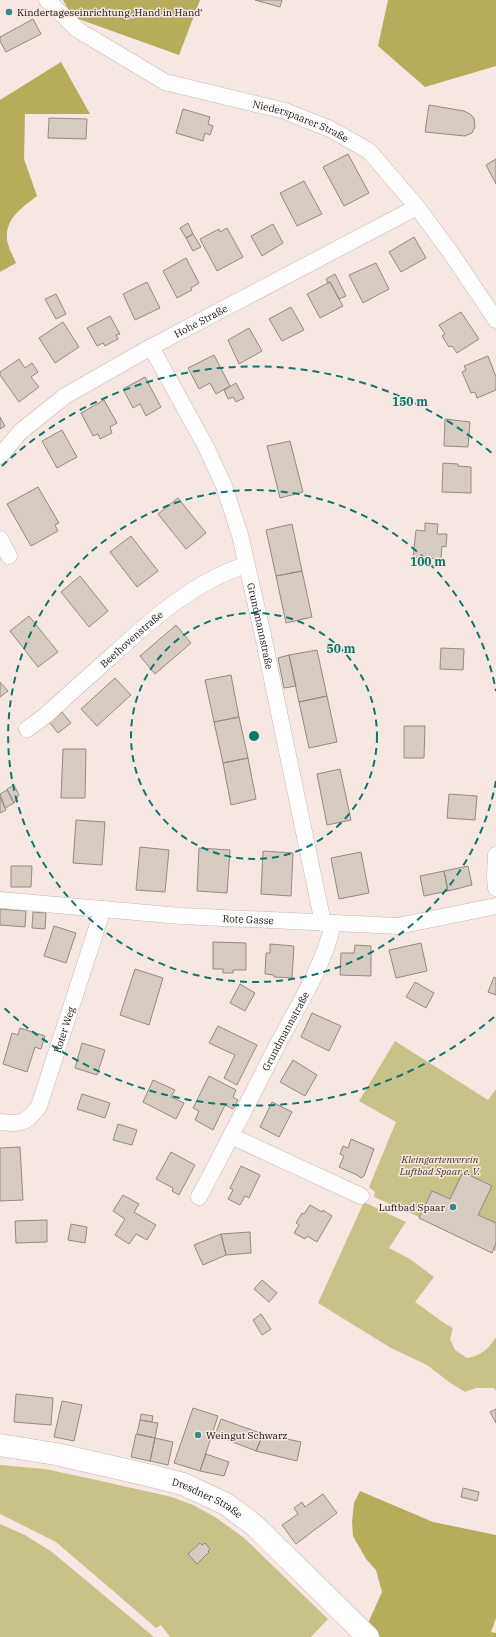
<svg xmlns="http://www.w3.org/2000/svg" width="496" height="1637" viewBox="0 0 496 1637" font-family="'IBM Plex Serif',serif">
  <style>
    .green { fill: #c7c288 }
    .forest { fill: #b5ad59 }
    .building { fill: #d5cbc0; stroke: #948b81 }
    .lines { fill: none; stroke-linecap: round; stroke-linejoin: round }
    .street-casing { stroke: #c6b7b2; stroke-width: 17 }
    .secondary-casing { stroke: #c6b7b2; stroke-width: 23 }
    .street { stroke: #fff; stroke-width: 16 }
    .secondary { stroke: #fff; stroke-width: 22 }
    .ring { fill: none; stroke: #0f766e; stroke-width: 2; stroke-dasharray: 7 5 }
    .poi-dot { fill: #3d8588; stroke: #f6e7e2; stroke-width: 1.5 }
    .labels { text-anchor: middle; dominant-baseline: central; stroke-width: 3; stroke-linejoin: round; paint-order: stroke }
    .poi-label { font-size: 10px; fill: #181311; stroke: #f6e7e2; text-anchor: start }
    .street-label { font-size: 10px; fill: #181311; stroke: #f6e7e2 }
    .park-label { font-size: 10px; font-style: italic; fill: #3e3b16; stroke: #f6e7e2 }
    .centre { fill: #0f766e; stroke: #f6e7e2; stroke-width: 2 }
    .ring-label { font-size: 12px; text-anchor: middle; font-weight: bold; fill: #0f766e; stroke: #f6e7e2; stroke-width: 3; stroke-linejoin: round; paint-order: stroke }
  </style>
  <rect width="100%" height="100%" fill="#f6e7e2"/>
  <path class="green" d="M395,1041L488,1100L496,1089V1251L374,1197L375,1192L369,1187L396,1122L359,1101Z
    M364,1202L406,1222L389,1248L410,1259L434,1277L415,1302L444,1323L453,1328L450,1339L455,1350L467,1358C480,1356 489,1349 496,1337V1391L494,1388H476L465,1392L449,1382L427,1365L391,1348L318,1303Z
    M0,1465L45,1469L92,1479L172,1497L193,1505L215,1517L243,1537L328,1619L311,1637H170L161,1625L156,1628L111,1589L56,1542L0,1514Z
    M0,1524L25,1535L52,1552L154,1637H0Z"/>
  <path class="forest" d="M63,0H200L179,55L73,17Z
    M388,0H496V66L425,87L378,46Z
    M61,62L90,114H25L24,159L37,196C22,208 5,218 7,240C8,247 13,256 16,263L0,272V100Z
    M360,1491L433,1522L496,1535V1618L491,1632L496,1633V1637H380L370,1628L369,1621L382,1592L376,1570L366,1559L353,1536L352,1522L354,1503Z"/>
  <path class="building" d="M255,0H282L280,7Z
    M33,19L41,34L6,52L0,41V37Z
    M429,105L464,111L470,114L474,118L475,127L472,133L465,136L425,132Z
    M183,109L210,117L208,124L213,126L210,135L205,133L203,141L176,133Z
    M49,118L87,119L86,139L48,138Z
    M348,154L369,193L344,206L323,167Z
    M496,159V184L486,165Z
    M304,181L322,214L297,226L280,193Z
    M188,223L193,234L186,238L180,228Z
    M273,224L283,243L262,256L251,236Z
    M227,228L243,257L217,271L200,239L219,229L220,232Z
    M193,234L201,247L193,251L186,238Z
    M414,237L426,258L401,272L389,252Z
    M186,258L199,283L191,288L192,290L177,298L163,271Z
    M376,263L389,289L363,303L349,275Z
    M335,274L346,296L339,299L330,282L328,283L326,279Z
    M147,282L160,308L135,320L123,294Z
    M330,282L343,306L320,318L307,294Z
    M56,294L66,314L56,319L45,299Z
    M291,307L304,330L282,341L269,319Z
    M461,312L479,339L457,353L452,346L449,347L442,336L445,334L439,325Z
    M110,316L120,334L116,335L118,339L105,346L103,343L97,346L87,328Z
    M63,322L79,347L55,363L39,338Z
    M249,328L262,351L239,364L228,340Z
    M214,355L230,386L216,394L210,383L199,389L188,368Z
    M488,356L496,377V390L477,398L475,392L471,393L462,372L466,370L464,366Z
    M19,359L25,368L32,363L38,372L31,377L39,387L19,402L0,375V372Z
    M145,377L161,407L146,416L140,404L133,408L123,389Z
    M236,383L244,398L236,402L233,397L228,399L224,390Z
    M104,400L117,423L110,427L112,433L100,439L98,434L93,436L81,413Z
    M0,417L5,426L0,429Z
    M445,419L470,422L468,447L444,446Z
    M62,430L77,457L57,468L42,441Z
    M290,441L303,492L280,498L267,446Z
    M443,463L458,464V466L471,467V493L442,492Z
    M38,487L59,523L55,525L58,531L31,546L7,504Z
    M178,498L206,533L186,549L158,514Z
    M425,523L438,524L437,534H447L446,547L442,546L441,559L413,557L416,530L425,531Z
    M292,524L302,571L276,576L266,530Z
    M131,536L158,571L137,587L110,552Z
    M302,571L312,617L286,623L276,576Z
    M80,576L108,611L89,627L61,592Z
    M29,616L58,652L38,667L10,631Z
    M176,625L191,643L155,674L140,656Z
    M441,648L464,649L463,670L440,669Z
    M317,650L327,696L299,702L289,655Z
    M289,655L296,686L284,688L278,658Z
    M231,675L239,717L214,722L205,680Z
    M115,678L131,695L97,726L81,709Z
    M0,682L8,691L0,697Z
    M327,696L337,742L309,748L299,702Z
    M62,712L71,723L58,733L49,722Z
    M239,717L248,758L223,763L214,722Z
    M404,726H425L424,758H404Z
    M63,749H86L85,798H61Z
    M248,758L256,799L231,805L223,763Z
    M340,769L351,820L327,825L317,774Z
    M14,785L19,795L14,803L7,789Z
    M7,790L14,803L5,808L0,794Z
    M449,794L477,796L475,820L447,818Z
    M0,797L6,810L0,813Z
    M76,820L105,822L102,865L73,863Z
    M140,847L169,850L165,892L136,890Z
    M199,848L230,850L227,893L197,891Z
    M263,851L293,853L291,896L261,894Z
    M361,852L369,893L339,899L331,858Z
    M11,866H32L31,887H11Z
    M468,866L472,885L448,891L444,871Z
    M444,871L448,891L424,896L420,876Z
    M0,909L26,911L25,927L0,925Z
    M33,912L46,913L45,929L32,928Z
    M54,926L76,933L66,963L44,956Z
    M213,942L246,943V970H233V973H223V969H213Z
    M421,943L427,971L396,978L389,950Z
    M270,944L294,946L292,978L274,977V975L265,974L266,953H270Z
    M355,945L371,946V976L340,975L341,953H354Z
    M135,969L163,978L149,1025L120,1015Z
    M494,977L496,978V995L488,992Z
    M415,982L434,993L426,1008L406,997Z
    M240,984L255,993L245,1011L230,1003Z
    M312,1013L341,1026L329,1051L301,1037Z
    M218,1026L257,1045L237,1085L224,1078L235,1055L209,1043Z
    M20,1028L45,1036L41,1049L35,1047L27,1072L3,1064L12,1033L18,1035Z
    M82,1043L105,1050L97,1075L75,1068Z
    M293,1060L317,1075L305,1096L280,1082Z
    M209,1076L236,1090L233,1097L238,1100L233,1109L225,1105L213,1130L195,1120L199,1111L193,1108Z
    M153,1080L175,1090L171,1097L184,1103L176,1119L143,1102Z
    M82,1094L110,1103L105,1118L77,1109Z
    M272,1102L292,1112L279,1137L260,1127Z
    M118,1124L137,1130L132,1145L113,1140Z
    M351,1139L374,1149L364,1176L361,1178L357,1175L339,1167L344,1156L340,1154L343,1146L348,1148Z
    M20,1147L23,1200L0,1201V1148Z
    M171,1152L195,1165L179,1195L172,1191L173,1188L156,1179Z
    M241,1166L260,1175L249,1198L245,1196L240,1205L228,1199L233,1190L230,1188Z
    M463,1172L492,1186L478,1215L496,1223V1243L492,1253L419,1218L432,1191L450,1199Z
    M123,1195L139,1204L134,1212L156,1225L147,1240L136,1234L129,1244L115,1235L125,1219L113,1211Z
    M310,1205L322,1212L323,1210L332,1216L317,1242L307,1236L305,1239L294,1233L299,1225L296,1223L302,1213L304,1214Z
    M47,1220V1242L16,1243L15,1221Z
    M71,1224L87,1227L85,1243L68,1240Z
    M250,1232L251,1253L226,1255L221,1234Z
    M221,1234L226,1255L203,1265L194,1245Z
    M262,1280L277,1293L269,1302L254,1289Z
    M261,1314L271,1329L262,1335L253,1320Z
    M16,1394L53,1398L51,1425L14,1422Z
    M62,1401L82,1405L74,1441L54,1437Z
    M193,1408L218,1416L200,1471L174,1463Z
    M496,1409V1423L490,1412Z
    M141,1414L153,1416L152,1422L140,1420Z
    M221,1419L263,1434L256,1451L215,1435Z
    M140,1420L158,1423L155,1438L137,1434Z
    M136,1434L155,1438L150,1461L131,1457Z
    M263,1434L301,1442L297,1461L256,1451Z
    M155,1438L173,1442L168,1465L150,1461Z
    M206,1454L229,1462L224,1476L200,1471Z
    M463,1488L479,1492L477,1501L461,1497Z
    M323,1494L337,1513L296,1544L282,1525L298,1514L294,1508L302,1502L305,1507Z
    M200,1543L202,1545L205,1543L210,1549L208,1551L209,1552L197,1564L188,1554Z"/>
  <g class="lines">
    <g class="street-casing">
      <g id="street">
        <path id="s1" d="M47,0L78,30L165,82L285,111L330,129L369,151L417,207L451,253L496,320"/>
        <path id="s2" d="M151,347L206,447L224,486L240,535L262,631L323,923"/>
        <path id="s3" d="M0,456L20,432L65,396L151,347L417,207"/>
        <path d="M0,539L9,556"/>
        <path id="s4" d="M27,729L45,716C67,696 90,675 113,655C152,619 195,581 246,565"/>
        <path d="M496,855L495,877L496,888"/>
        <path id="s5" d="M0,900L181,916L398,926L496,906"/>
        <path id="s6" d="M0,1122C21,1124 26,1124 39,1106L103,909"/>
        <path d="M231,1136L361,1196"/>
        <path id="s7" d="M199,1197C227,1145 253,1092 280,1040C299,1005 325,962 333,924"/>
      </g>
    </g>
    <g class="secondary-casing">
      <g id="secondary">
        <path id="s8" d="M0,1445L56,1454L152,1476L183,1484L226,1504L254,1525L368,1637"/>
      </g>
    </g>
    <use href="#street" class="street"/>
    <use href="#secondary" class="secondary"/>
  </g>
  <g class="ring">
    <circle cx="254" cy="736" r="123"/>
    <path d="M496 781A246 246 0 1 1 496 691"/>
    <path d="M494 1017A369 369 0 0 1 2 1006M2 466A369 369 0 0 1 494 455"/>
  </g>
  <g class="poi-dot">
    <circle cx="9" cy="12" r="4"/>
    <circle cx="453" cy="1207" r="4"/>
    <circle cx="198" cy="1435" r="4"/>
  </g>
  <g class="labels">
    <g class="poi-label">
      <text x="17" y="12">Kindertageseinrichtung ‚Hand in Hand‘</text>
      <text x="445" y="1207" text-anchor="end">Luftbad Spaar</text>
      <text x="206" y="1435">Weingut Schwarz</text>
    </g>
    <g class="street-label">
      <text stroke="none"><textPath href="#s1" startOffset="286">Niederspaarer Straße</textPath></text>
      <text stroke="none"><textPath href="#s3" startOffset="244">Hohe Straße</textPath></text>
      <text stroke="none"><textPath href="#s2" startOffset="302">Grundmannstraße</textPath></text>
      <text stroke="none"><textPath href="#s4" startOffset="138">Beethovenstraße</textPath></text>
      <text stroke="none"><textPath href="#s5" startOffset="249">Rote Gasse</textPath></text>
      <text stroke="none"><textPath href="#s6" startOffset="126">Roter Weg</textPath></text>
      <text stroke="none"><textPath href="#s7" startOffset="187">Grundmannstraße</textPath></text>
      <text stroke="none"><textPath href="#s8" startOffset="215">Dresdner Straße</textPath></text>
    </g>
    <g class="park-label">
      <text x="440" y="1159">Kleingartenverein<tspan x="440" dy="12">Luftbad Spaar e. V.</tspan></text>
    </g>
  </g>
  <circle cx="254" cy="736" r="6" class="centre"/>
  <g class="ring-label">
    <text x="410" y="406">150 m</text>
    <text x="428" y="566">100 m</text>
    <text x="341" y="653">50 m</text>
  </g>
</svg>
